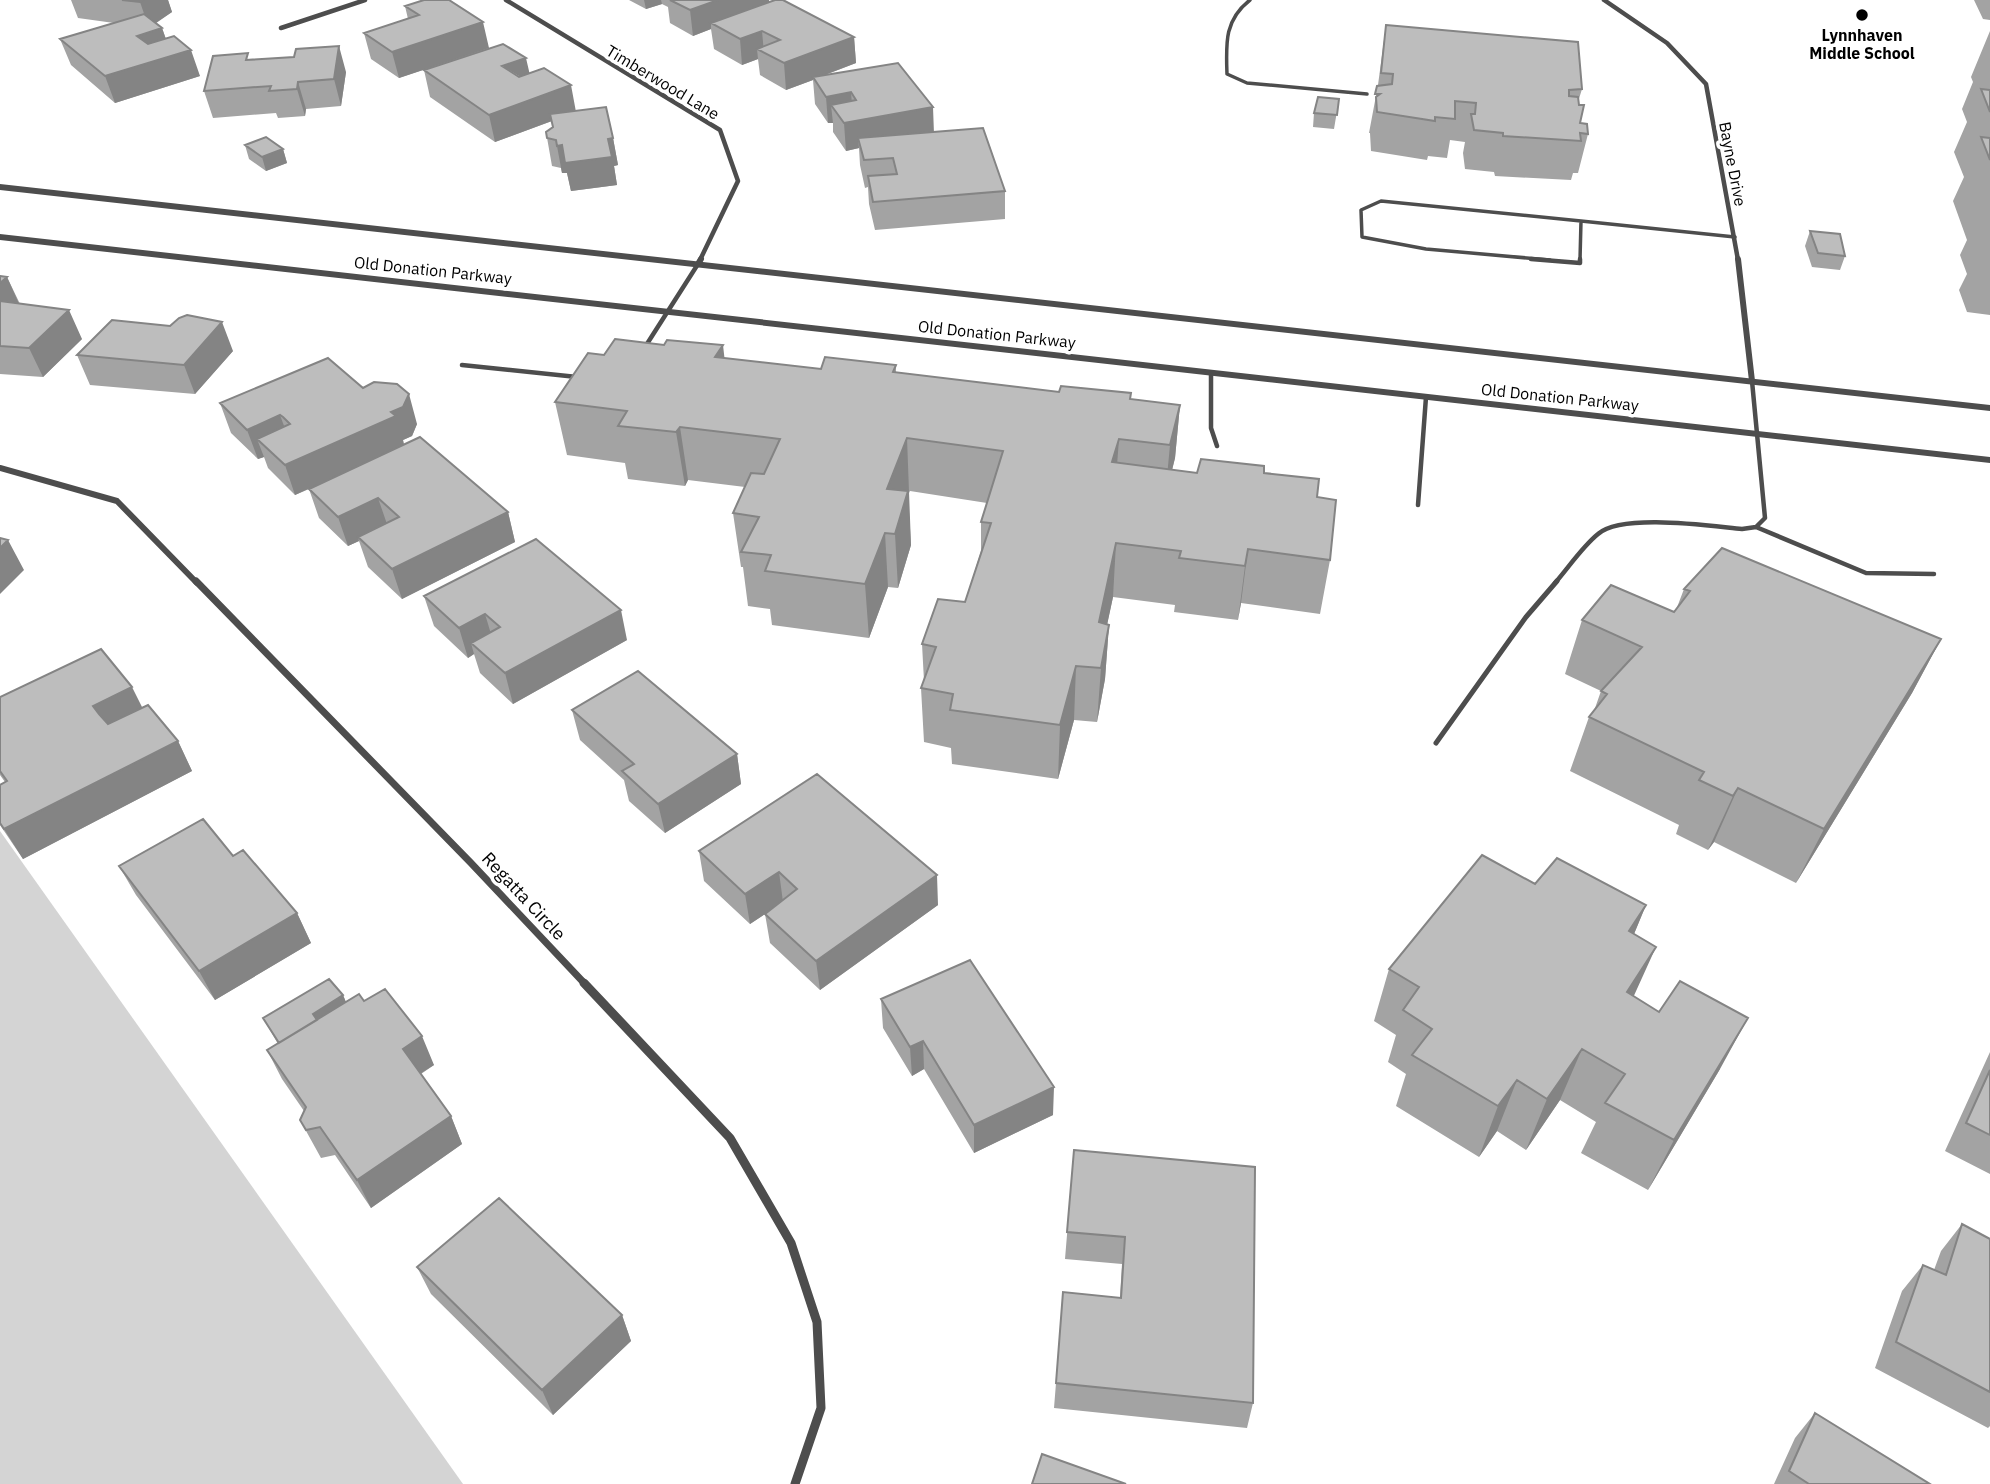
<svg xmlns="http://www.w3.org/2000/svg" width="1990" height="1484" viewBox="0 0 1990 1484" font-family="'IBM Plex Sans',sans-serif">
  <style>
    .green { fill: #d4d4d4 }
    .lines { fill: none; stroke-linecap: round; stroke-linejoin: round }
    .service-far2 { stroke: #4d4d4d; stroke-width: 3.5 }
    .service-far1 { stroke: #4d4d4d; stroke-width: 4.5 }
    .service { stroke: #4d4d4d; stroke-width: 5 }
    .minor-far3 { stroke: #4d4d4d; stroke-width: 4.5 }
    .minor-far2 { stroke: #4d4d4d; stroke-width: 6 }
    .minor-far1 { stroke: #4d4d4d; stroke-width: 7 }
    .minor { stroke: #4d4d4d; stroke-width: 9 }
    .tertiary { fill: #4d4d4d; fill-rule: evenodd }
    .wall { fill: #a3a3a3 }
    .shaded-wall { fill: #848484 }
    .building { fill: #bdbdbd; stroke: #848484; stroke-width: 2 }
    .poi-dot { fill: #000; stroke: #fff; stroke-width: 2.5 }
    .labels { text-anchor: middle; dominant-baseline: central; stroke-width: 7; stroke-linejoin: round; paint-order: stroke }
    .far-poi-label { font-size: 16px; font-weight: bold; fill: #000; stroke: #fff }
    .far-street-label { font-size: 16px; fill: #000; stroke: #fff }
    .street-label { font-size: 18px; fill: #000; stroke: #fff }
  </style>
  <rect width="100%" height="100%" fill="#fff"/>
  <path class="green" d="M0,831L463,1484H0Z"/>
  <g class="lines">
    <path class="service-far2" d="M1250,0C1224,20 1226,44 1227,74L1247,83L1367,94
      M1581,221L1735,237
      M1550,260L1426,249L1362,237L1361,210L1381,201L1581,221
      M1580,260L1581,221"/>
    <path class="service-far1" d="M1531,259L1580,263V259
      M645,347L698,264
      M462,365L577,377
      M1211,374V428L1217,446
      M1418,505L1426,397
      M1756,527L1866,573L1934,574
      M1555,583C1569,567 1582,547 1598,534C1622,513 1710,526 1742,529L1756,527L1765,518L1752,381"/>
    <path class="service" d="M1436,743L1526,617L1557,581"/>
    <path class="minor-far3" d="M506,0L720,130L738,181L700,260
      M1604,0L1667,43L1706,84L1738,260
      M281,28L365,0"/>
    <path class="minor-far2" d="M1738,259L1752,381
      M698,264L701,259
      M0,468L117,501L197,583"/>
    <path class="minor-far1" d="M196,581L471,863L586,985"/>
    <path class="minor" d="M584,983L730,1138L791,1243L817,1322L821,1408L795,1484"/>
    <path class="tertiary" d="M0,184L1990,405V411L0,190Z
      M0,234L1990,457V463L0,240Z"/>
  </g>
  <path class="wall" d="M71,0H168L172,12L155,23L162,28L166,39L200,76L115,103L71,65L60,39L114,23L78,18Z
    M629,0H769V2L854,37L856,63L825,75L933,132L1005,191V219L875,230L869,204L868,187L865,188L860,165L859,148L846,151L833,132V123H828L815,104L813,80L786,90L760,75L758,59L742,65L714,49L711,29L693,36L670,23L668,7L662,4L646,9Z
    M1974,0H1990V20L1983,19Z
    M405,6L489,48L399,78L371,59L364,33L408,19Z
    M1386,25L1582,89L1578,102L1580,123L1588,134L1578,173H1573L1571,180L1495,176L1494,172L1465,169L1463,153L1465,142L1450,140L1447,158L1428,156L1427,160L1371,151L1370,133H1369L1378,85Z
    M1990,31V315L1967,312L1959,290L1967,274L1960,255L1967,240L1953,201L1964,177L1954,152L1967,122L1962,109L1973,82L1971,77Z
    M250,60L346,72L341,106L306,109L305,116L278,118L276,113L213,118L204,91Z
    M424,70L576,111L613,138L618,165L614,166L617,185L571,191L567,173H562L561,168L552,166L546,132L553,127L552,121L495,142L430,97Z
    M1339,99L1334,129L1313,127L1314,113Z
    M245,145L283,149L287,163L266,171L249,159Z
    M1810,231L1845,256L1840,270L1812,267L1805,246Z
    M0,276L7,277L20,304L82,339L43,377L0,374Z
    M664,345L724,358L821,369L896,365V373L1059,392L1180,405L1175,458L1172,470L1197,473H1264L1317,497L1330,560L1320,614L1241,603L1238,620L1174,612L1175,605L1113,597L1107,624L1109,625L1105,679L1097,722L1074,720L1058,779L952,764L951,748L924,742L921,688L924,681L922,644L965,602L981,551V522L987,503L910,491L908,495L911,545L898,588L888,587L869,638L772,625L770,609L748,606L743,567H741L733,513L745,487L688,480L685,486L628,479L625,463L567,455L555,402L604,355Z
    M233,351L195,394L90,385L77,355Z
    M363,388L417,424L412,436L403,440L404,445L508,512L515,542L402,599L368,567L359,541L348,546L319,518L309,489L295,495L268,468L264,457L258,459L231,433L220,403Z
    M1684,589L1941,639L1912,693L1796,883L1714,842L1708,850L1676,834L1679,825L1570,771L1589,717L1594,711L1601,691L1565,674L1582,620L1674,612L1676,610Z
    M424,596L627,640L513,704L480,673L474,654L468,658L434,626Z
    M0,697L142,707L178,741L192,771L23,859L0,825V785L5,782L0,775Z
    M572,710L737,754L741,784L665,833L629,801L624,780L580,740Z
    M699,851L938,905L820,990L770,943L765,914L750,924L704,881Z
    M233,856L297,913L311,943L215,1000L136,895L119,866Z
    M1535,884L1646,905L1634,934V996L1720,1069L1648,1190L1581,1153L1596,1122L1560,1100L1526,1150L1497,1131L1479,1157L1396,1106L1406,1074L1388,1062L1396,1035L1374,1021L1389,969Z
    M343,995L346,1002L364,1001L434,1065L421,1074L451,1116L462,1144L371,1208L335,1155L321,1158L300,1120L304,1111L282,1079L267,1050L278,1044L263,1018Z
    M881,999L1053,1115L974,1153L924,1069L912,1076L883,1028Z
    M1990,1052V1174L1945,1151Z
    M1074,1150L1253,1403L1247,1428L1054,1408L1056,1383L1120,1298L1122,1264L1065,1259Z
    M1962,1224L1990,1239V1426L1988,1428L1875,1368L1902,1291L1923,1265L1934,1270L1941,1251Z
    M417,1267L622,1315L631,1341L553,1415L431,1294Z
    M1815,1413L1930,1484H1774L1795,1438Z"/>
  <path class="shaded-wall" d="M143,0H168L172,12L149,28L140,2Z
    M644,0H661L662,4L646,9Z
    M718,0H769L770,8L711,23V29L693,36L690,10Z
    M483,22L489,48L399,78L392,52Z
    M162,28L171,54L146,62L137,36Z
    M762,31L764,53L757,49L758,59L742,65L740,39Z
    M854,37L856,63L814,79L813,77V80L786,90L784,63Z
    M339,46L346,72L341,106L334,79Z
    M191,50L200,76L115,103L105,76Z
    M526,58L532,84L502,66Z
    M298,82L306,109L305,116L297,89Z
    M571,85L576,112L495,142L489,115Z
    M851,92L853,119L831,105L833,123H828L826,97Z
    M933,107L934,134L858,138L859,148L846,151L844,123Z
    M613,138L618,165L614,166L617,185L571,191L567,173H562L557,146Z
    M283,149L287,163L266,171L262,157Z
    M7,277L20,306L0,324V283Z
    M69,310L82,339L43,377L29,348Z
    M222,322L233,351L195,394L184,365Z
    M723,345L729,398L715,357Z
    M409,394L417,424L412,436L403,440L404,445L295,495L285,465L391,412Z
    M1180,405L1175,458L1165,498L1170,445Z
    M280,415L291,445L257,439L264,457L258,459L247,430Z
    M680,427L688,480L685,486L676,432Z
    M907,438L911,545L898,588L895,534L887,489Z
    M1119,439L1115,492L1112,462Z
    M378,498L388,527L358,537L359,541L348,546L338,517Z
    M508,512L515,542L402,599L392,569Z
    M885,533L888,587L869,638L865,584Z
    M8,540L24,570L0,594V548Z
    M1116,543L1113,597L1098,668L1099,622Z
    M1248,549L1241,603L1238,620L1245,566Z
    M621,610L627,640L513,704L505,673Z
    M485,614L494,644L471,643L474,654L468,658L459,628Z
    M1109,625L1105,679L1097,722L1101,668Z
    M1941,639L1912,693L1796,883L1824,829Z
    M1076,666L1074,720L1058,779L1060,725Z
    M132,687L147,717L109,736L93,706Z
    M178,741L192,771L23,859L4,829Z
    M737,754L741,784L665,833L658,804Z
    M1738,788L1714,842L1708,850L1733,796Z
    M779,872L783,902L750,924L745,894Z
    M937,875L938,905L820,990L816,961Z
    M1646,905L1624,958L1629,931Z
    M297,913L311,943L215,1000L199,971Z
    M1656,947L1632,1000L1627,992Z
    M343,995L349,1010L326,1037L313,1014Z
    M1748,1018L1720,1069L1648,1190L1674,1140Z
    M422,1036L434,1065L415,1077L403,1049Z
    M923,1041L924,1069L912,1076L910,1047Z
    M1582,1049L1560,1100L1526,1150L1547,1099Z
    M1517,1080L1497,1131L1479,1157L1498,1106Z
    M1054,1087L1053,1115L974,1153V1125Z
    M451,1116L462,1144L371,1208L357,1180Z
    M622,1315L631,1341L553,1415L542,1390Z"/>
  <path class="building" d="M122,0H143L140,2Z
    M424,0H449L483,22L392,52L364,33L419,15L405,6Z
    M670,0H718L690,10Z
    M775,0H783L854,37L784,63L757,49L780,40L762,31L740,39L711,23Z
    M144,14L162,28L137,36L148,44L174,36L191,50L105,76L60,39Z
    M1386,25L1578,42L1582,89L1569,90V96L1578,97L1579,105H1584L1580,123L1587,124L1588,134L1580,133L1581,141L1503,136V133L1474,130L1471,114H1475L1476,103L1455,101V119L1435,117V121L1377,112L1376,97L1380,94H1375L1377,86L1392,84L1393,74L1381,73Z
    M503,44L526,58L502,66L519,77L544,68L571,85L489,115L424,70Z
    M339,46L334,79L298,82L297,89L269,91L271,86L204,91L213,56L248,53L246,60L294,57L296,49Z
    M898,63L933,107L844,123L831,105L856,100L851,92L826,97L813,77Z
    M1981,89L1990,90V112Z
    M1318,97L1339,99L1337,115L1314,113Z
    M606,107L613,138L608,139L612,157L565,163L562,145L557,146L556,140L547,138L546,132L553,127L550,114Z
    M983,128L1005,191L873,202L868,176L897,174L893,158L864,160L858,138Z
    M266,137L283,149L262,157L245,145Z
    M1981,137L1990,138V160Z
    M1810,231L1840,234L1845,256L1818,253Z
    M0,276L7,277L0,283Z
    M0,301L69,310L29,348L0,346Z
    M187,315L222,322L184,365L77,355L112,320L170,326L179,318Z
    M615,339L664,345L667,340L723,345L715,357L821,369L825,357L896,365L893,372L1059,392L1061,386L1131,393L1130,399L1180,405L1170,445L1119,439L1112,462L1197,473L1201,459L1264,466V473L1319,479L1317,497L1336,500L1330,560L1248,549L1245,566L1179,558L1181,551L1116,543L1099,622L1109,625L1101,668L1076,666L1060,725L950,710L953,694L921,688L936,647L922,644L938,599L965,602L991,523L981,522L1003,451L907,438L887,489L908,491L895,534L885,533L865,584L765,571L771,555L741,552L759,517L733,513L751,473L764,474L780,439L680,427L676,432L618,426L627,411L555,402L588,353L604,355Z
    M328,358L363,388L374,382L397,384L409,394L403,407L391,412L396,416L285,465L257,439L290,424L283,417L280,415L247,430L220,403Z
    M420,437L508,512L392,569L358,537L399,517L378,498L338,517L309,489Z
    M0,538L8,540L0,548Z
    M536,539L621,610L505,673L471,643L500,627L485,614L459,628L424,596Z
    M1722,548L1941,639L1824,829L1738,788L1733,796L1699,780L1704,772L1589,717L1607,694L1601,691L1642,647L1582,620L1611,585L1674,612L1690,591L1684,589Z
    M101,649L132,687L93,706L99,714L108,724L148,705L178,741L4,829L0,823V785L7,781L0,771V697Z
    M638,671L737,754L658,804L622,771L634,764L572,710Z
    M817,774L937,875L816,961L765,914L797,889L779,872L745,894L699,851Z
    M203,819L233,856L243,850L297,913L199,971L119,866Z
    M1482,855L1535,884L1557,858L1646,905L1629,931L1656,947L1627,992L1659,1012L1680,981L1748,1018L1674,1140L1605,1103L1625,1074L1582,1049L1547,1099L1517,1080L1498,1106L1412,1055L1432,1029L1403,1010L1419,987L1389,969Z
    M970,960L1054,1087L974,1125L923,1041L910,1047L881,999Z
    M329,979L343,995L313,1014L317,1020L279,1043L263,1018Z
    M385,989L422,1036L403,1049L451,1116L357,1180L320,1127L306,1130L300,1120L306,1107L267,1050L359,994L364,1001Z
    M1990,1070V1135L1966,1123Z
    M1074,1150L1255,1167L1253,1403L1056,1383L1063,1292L1121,1298L1125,1237L1067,1232Z
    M499,1198L622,1315L542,1390L417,1267Z
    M1962,1224L1990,1239V1392L1896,1342L1923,1265L1946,1275Z
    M1815,1413L1930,1484H1809L1789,1471Z
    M1042,1454L1126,1484H1032Z"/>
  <circle class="poi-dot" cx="1862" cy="15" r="7"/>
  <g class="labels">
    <g class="far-poi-label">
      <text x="1862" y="35">Lynnhaven<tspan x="1862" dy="18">Middle School</tspan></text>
    </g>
    <g class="far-street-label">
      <text transform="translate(663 82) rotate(31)">Timberwood Lane</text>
      <text transform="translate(1733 164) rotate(79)">Bayne Drive</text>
      <text transform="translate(433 270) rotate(6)">Old Donation Parkway</text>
      <text transform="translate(997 334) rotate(6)">Old Donation Parkway</text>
      <text transform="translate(1560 397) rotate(6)">Old Donation Parkway</text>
    </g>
    <g class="street-label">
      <text transform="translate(524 896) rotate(47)">Regatta Circle</text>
    </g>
  </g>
</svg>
